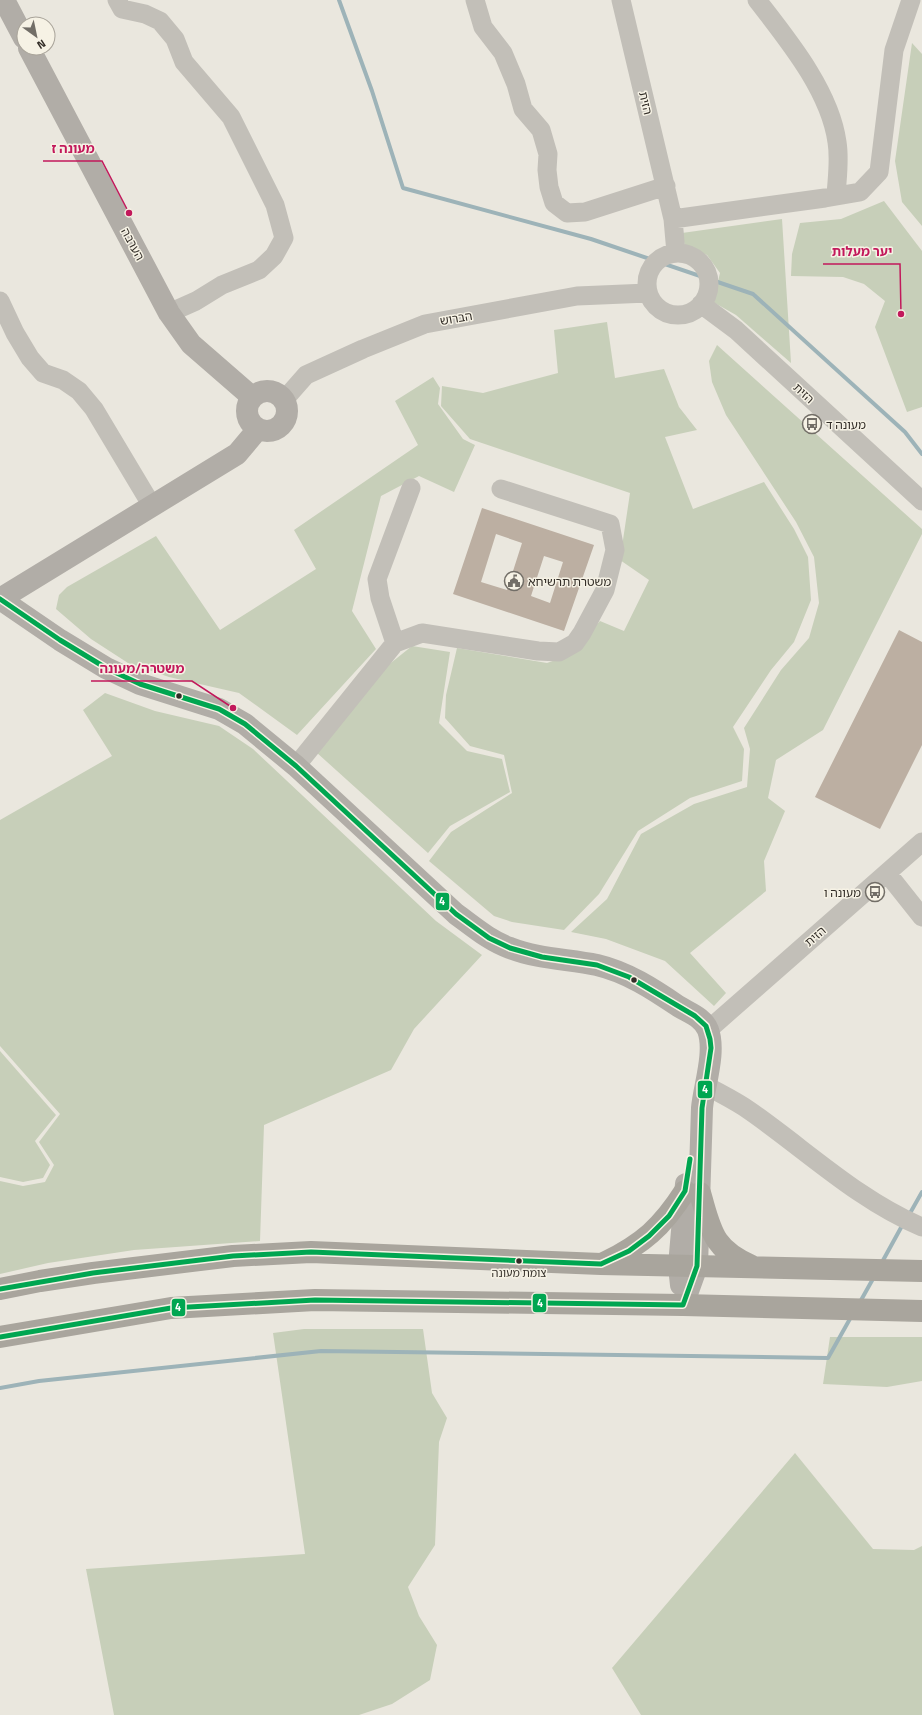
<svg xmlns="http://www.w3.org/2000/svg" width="922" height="1715" viewBox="0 0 922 1715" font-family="'Titillium Web','Noto Sans Hebrew',sans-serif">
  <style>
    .green { fill: #c7cfb9 }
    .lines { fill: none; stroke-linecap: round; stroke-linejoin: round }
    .stream { stroke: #9db3b8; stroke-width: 4 }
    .building { fill: #bcafa2; fill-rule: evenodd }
    .minor { stroke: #c2bfb8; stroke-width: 19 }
    .major { stroke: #b1ada7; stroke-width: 22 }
    .highway { stroke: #a9a59d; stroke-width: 22 }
    .bus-1-casing { stroke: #f6f2e5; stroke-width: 8 }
    .bus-1 { stroke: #00a651; stroke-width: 5 }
    .bus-dot { fill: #322d27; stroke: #f6f2e5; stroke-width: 1.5 }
    .labels { text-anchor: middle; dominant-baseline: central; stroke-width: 3; stroke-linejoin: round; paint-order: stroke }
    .bus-label { font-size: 11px; fill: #322d27; stroke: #f6f2e5 }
    .street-label { font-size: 12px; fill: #322d27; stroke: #f6f2e5 }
    .poi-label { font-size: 12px; fill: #322d27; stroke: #f6f2e5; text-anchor: start }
    .leader { fill: none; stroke: #c2185b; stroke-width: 1.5 }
    .callout-dot { fill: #c2185b; stroke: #f6f2e5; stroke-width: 1.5 }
    .callout-label { font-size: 13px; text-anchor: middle; font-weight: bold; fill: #c2185b; stroke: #f6f2e5; stroke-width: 3; stroke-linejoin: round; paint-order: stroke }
    .line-badge { stroke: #f6f2e5; stroke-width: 1.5 }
    .badge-label { font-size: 11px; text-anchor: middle; font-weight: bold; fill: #fff }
  </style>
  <rect width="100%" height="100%" fill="#eae7de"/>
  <path class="green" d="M912,43L922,54V226L902,202L895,161Z
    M884,201L922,251V407L907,412L875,327L885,301L864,284L843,277L791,276L792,254L800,223L841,219Z
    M782,219L791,363L736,315L713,302L720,273L707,255L685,246L682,233Z
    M607,322L615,378L664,369L679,407L697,430L665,437L693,509L764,482L794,529L808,557L811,600L794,642L771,670L733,727L744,749L742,781L690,798L638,831L599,894L564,930L512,922L494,916L429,861L451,832L512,793L504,755L470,746L445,718L446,695L457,648L547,663L567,656L600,621L624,631L649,580L620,560L630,493L470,439L441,406L442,386L483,393L558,373L554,330Z
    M717,345L922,529V534L823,730L776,760L768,798L785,811L764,861L766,891L690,953L726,993L714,1006L665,961L606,939L571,932L607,899L641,834L694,804L747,787L750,749L744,728L781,670L809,638L819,603L814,557L796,522L726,415L712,382L709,361Z
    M433,377L440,388L438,404L463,439L475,445L454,492L419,476L381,496L352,611L376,649L297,735L239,693L169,677L128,663L91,639L56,609L59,595L67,587L156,536L220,630L316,569L294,530L418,445L395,401Z
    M412,646L450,652L439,723L467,751L502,759L510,792L450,826L428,853L316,752L387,666Z
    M105,693L155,711L219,726L253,749L436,921L482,955L414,1029L391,1070L264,1125L260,1241L134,1250L48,1263L0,1274V1181L23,1186L45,1182L54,1165L39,1142L60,1114L0,1046V820L112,756L83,710Z
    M0,1051L56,1115L35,1141L50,1165L43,1178L23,1182L0,1177Z
    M304,1329H423L432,1393L447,1418L439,1442L435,1545L408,1587L419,1616L437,1645L430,1680L392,1704L359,1715H114L86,1569L305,1554L273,1333Z
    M830,1337H922V1381L887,1387L823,1384Z
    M795,1453L873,1549L914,1550L922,1546V1715H641L612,1668Z"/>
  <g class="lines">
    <path class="stream" d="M339,0L372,91L403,188L591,239L753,294L905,432L922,454
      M909,1215L922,1192
      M881,1264L903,1224
      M860,1302L874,1277
      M0,1388L39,1381L321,1351L828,1358L851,1317"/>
  </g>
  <path class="building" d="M482,508L594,545L564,631L453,594ZM496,534L522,543L507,590L481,582ZM544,556L563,562L550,603L531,596Z
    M899,630L922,642V745L880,829L815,797Z"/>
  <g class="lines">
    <path class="minor" d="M117,0L122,9L145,14L160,21L175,39L184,62L231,117L275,205L284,238L274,256L259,270L222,285L196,301L169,313
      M475,0L483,27L503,53L516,84L523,109L541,130L548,154L547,170L549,187L554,203L567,213L585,212L666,186
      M621,0L673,219L676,253
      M757,0C788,40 830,91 837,142C840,160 837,178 836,196
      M673,219L825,198L860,192L879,172L894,50L911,0
      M647 284a31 31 0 1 1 62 0a31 31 0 1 1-62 0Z
      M0,301L15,333L30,358L43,373L63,380L79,391L94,409L152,506
      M701,304L736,330L922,501
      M284,400L306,375L363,349L425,324L577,296L648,293
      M395,643L380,598L377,579L411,488
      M296,766L395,643L422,633L538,651L559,652L575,643L582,633L605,590L615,550L610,524L501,489
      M887,873L922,917
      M708,1030L922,842
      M705,1085C719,1093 736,1101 750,1111C806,1150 858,1200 922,1227"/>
    <path class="major" d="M4,0L24,38
      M29,48L169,313L191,344L252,397
      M247 411a20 20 0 1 1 40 0a20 20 0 1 1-40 0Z
      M0,599L60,640L106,668L140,684L219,709L245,724L296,766L456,914C474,927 490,941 510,948C538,959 568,959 597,965C627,972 653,989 678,1006C689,1013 703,1017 708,1030C716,1052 704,1086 702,1108L697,1266L683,1305
      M0,599L237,454L258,429
      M681,1285L679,1266L686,1184"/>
    <path class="highway" d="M700,1193C711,1230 712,1249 752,1266
      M604,1263C643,1244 662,1227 685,1191
      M0,1289L40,1281L93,1273L233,1256L311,1252L601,1264L922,1271
      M0,1337L171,1308L315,1300L683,1305L922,1311"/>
    <g class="bus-1-casing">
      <path id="bus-1" d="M0,599L60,640L106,668L140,684L219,709L245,724L296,766L456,914L489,938L510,948L542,957L597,965L629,977L695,1016L706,1026L710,1039L711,1048L702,1108L697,1266L683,1305L315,1300L171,1308L0,1337
        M0,1289L93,1273L233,1256L311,1252L601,1264L629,1251L649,1236L669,1216L685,1191L690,1159"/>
    </g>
    <use href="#bus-1" class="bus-1"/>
  </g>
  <defs>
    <g id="bus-ring" transform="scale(1)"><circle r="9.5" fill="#f6f2e5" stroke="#726e67" stroke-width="1.5"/><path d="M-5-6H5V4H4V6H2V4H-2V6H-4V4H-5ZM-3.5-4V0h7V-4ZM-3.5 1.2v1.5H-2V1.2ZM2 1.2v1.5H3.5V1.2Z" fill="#726e67"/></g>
    <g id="civic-ring" transform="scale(1)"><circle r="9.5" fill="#f6f2e5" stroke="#726e67" stroke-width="1.5"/><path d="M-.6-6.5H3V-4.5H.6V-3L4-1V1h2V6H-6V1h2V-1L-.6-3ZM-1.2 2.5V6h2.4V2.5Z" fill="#726e67"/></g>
  </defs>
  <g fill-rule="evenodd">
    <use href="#bus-ring" x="812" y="424"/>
    <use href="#civic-ring" x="514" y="581"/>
    <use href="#bus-ring" x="875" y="892"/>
  </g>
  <g class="bus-dot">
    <circle cx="179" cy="696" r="3.5"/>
    <circle cx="634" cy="980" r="3.5"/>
    <circle cx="519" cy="1261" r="3.5"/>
  </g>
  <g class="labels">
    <g class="bus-label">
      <text x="519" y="1273">צומת מעונה</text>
    </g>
    <g class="street-label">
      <text transform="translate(646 103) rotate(77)">הזית</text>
      <text transform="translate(133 244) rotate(62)">הערבה</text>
      <text transform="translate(456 318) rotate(-10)">הברוש</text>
      <text transform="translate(804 393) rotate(43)">הזית</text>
      <text transform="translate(815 936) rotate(-41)">הזית</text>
    </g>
    <g class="poi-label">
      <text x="826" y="424">מעונה ד</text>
      <text x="528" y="581">משטרת תרשיחא</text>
      <text x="861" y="892" text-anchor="end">מעונה ו</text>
    </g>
  </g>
  <path class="leader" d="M129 213L102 161H43M901 314L900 264H823M233 708L192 681H91"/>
  <g class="callout-dot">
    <circle cx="129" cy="213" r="4"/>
    <circle cx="901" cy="314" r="4"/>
    <circle cx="233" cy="708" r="4"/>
  </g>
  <g class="callout-label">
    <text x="73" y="153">מעונה ז</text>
    <text x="862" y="256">יער מעלות</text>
    <text x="142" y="673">משטרה/מעונה</text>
  </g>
  <g class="line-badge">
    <rect x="435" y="892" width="15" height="19" rx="4" fill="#00a651"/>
    <rect x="697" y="1080" width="16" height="19" rx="4" fill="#00a651"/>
    <rect x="532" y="1293" width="15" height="20" rx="4" fill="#00a651"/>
    <rect x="171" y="1298" width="15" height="19" rx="4" fill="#00a651"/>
  </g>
  <g class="badge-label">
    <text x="442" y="905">4</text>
    <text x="705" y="1093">4</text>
    <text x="540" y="1307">4</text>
    <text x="178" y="1311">4</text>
  </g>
  <g transform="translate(36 36) rotate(147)"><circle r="19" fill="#f6f2e5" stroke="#a8a399"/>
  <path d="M0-3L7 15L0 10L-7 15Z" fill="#726e67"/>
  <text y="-6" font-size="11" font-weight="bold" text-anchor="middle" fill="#322d27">N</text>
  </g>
</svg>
